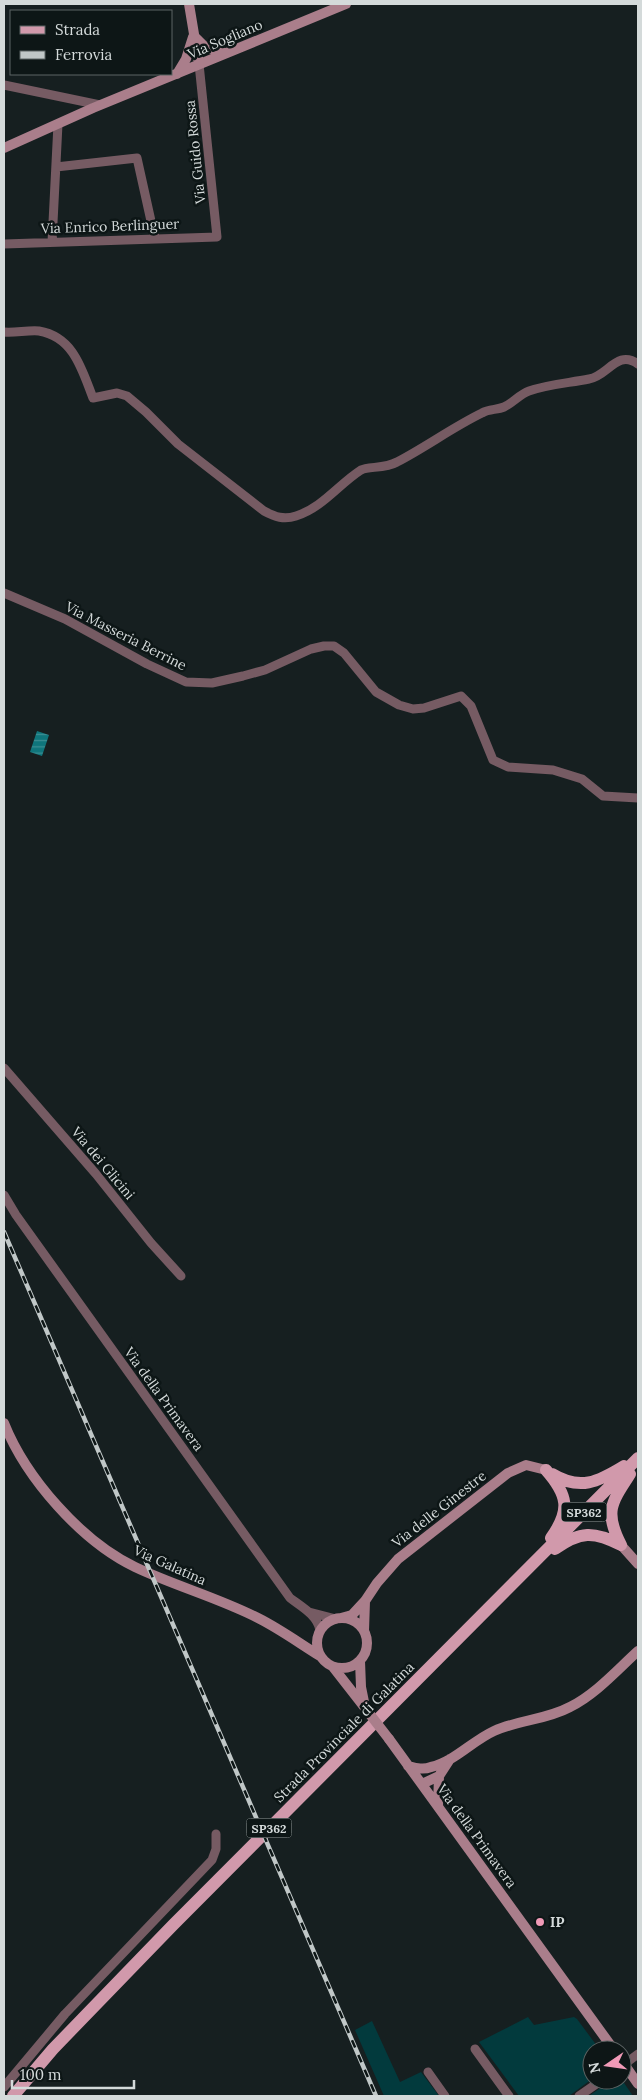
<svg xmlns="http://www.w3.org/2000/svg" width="642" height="2100" viewBox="0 0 642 2100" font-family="Lora,serif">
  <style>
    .grass { fill: #023a3d }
    .water { fill: url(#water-rules) }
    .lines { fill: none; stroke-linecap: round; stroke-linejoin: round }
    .street { stroke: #765b63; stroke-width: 9 }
    .secondary { stroke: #aa7e8b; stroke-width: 10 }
    .primary { stroke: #d199ab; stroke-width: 12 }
    .rail-casing { stroke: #c0c7c7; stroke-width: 4.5 }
    .rail { stroke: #0d1616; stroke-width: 2.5; stroke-dasharray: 8; stroke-linecap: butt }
    .secondary-bridge { stroke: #aa7e8b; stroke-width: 10 }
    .poi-dot { fill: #f09ab7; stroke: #0d1616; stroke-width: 2 }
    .labels { text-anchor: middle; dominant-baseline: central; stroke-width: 5; stroke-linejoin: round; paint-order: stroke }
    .shield { fill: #0d1616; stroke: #989f9f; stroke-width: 1 }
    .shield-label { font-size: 12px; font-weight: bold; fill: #d4dada }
    .street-label { font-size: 14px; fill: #d4dada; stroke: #0d1616 }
    .poi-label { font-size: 14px; font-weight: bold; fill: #d4dada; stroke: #0d1616; text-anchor: start }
  </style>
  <defs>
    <pattern id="water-rules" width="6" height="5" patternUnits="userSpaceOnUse" patternTransform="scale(1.25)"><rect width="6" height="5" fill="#0f757b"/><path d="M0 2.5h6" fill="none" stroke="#3c8e93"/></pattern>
  </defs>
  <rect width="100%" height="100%" fill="#161f20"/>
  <path class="grass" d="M528,2017L534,2025L574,2017L577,2019L600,2050H592V2079L569,2096H519L479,2042Z
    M372,2021L400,2082L421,2072L439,2096H384L355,2030Z
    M612,2080H622L633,2096H589Z"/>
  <path class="water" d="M37,731L49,735L42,756L30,752Z"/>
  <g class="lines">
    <path class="street" d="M4,85L100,105
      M56,167L137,158L155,239
      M52,242L58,124
      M4,244L217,237L199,64
      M4,332C15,333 28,330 39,331C74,337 82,370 93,398L117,393L127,396L146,412L178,444L264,511C275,517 284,520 296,516C322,508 339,484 361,470C368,466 385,469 397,462C426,447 453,427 482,413C489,409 497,410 504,407C513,403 520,394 529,391C549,384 569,383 589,379C608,376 617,349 638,364
      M4,593L65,619L147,664L186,682L212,683L243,676L265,670L311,649L324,646H334L344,653L376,692L399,705L413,709L424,708L461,696L471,706L493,760L508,767L553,770L582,779L603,796L638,798
      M4,1068L96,1174L151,1243L181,1276
      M4,1195L16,1215L290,1598C302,1607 317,1615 320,1630
      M309,1612L336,1619
      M475,2049L509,2096
      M622,2066L638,2054
      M428,2072L445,2096
      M4,2087L65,2014L212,1860L216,1849V1834
      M579,2096L602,2080"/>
    <path class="secondary" d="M189,4L199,64
      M195,37L206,48L225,53
      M177,74L186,59L193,37
      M4,148L93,108L346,4
      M4,1423C26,1478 81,1541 135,1567C175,1586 219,1598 258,1618C280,1629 299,1643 320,1656
      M621,1545L638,1564
      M317 1643a25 25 0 1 1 50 0a25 25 0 1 1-50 0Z
      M341,1618L352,1615L365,1601L377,1583L398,1559L508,1473L526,1465L546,1470
      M364,1631L365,1601
      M360,1661L361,1687L364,1702
      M333,1667L365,1708
      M389,1739L614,2050
      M408,1766C416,1768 423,1770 431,1767C454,1762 472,1741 494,1731C518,1720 546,1720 570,1707C596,1694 617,1670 638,1651
      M422,1784L439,1776L450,1759
      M438,1806L439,1776
      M622,2061L638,2084"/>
    <path class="primary" d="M546,1470C568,1495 571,1510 551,1538
      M552,1474C580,1491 598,1482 624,1466
      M621,1545C604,1512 611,1503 630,1474
      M555,1549C580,1531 594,1531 621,1545
      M13,2096L53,2049L173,1925L638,1458"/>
    <g class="rail-casing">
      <path id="rail" d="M4,1232L376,2096"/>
    </g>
    <use href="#rail" class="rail"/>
    <path class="secondary-bridge" d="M365,1708L389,1739"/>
  </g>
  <circle class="poi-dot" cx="540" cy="1922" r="5"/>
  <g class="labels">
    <g class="shield">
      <rect x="561.5" y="1502.5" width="45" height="19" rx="4"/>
      <rect x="246.5" y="1818.5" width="45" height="19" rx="4"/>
    </g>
    <g class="shield-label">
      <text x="584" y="1512">SP362</text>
      <text x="269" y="1828">SP362</text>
    </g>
    <g class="street-label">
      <text transform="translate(225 39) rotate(-23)">Via Sogliano</text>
      <text transform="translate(195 152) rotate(-96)">Via Guido Rossa</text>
      <text transform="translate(110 226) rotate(-2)">Via Enrico Berlinguer</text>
      <text transform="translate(126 636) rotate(27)">Via Masseria Berrine</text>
      <text transform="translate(103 1163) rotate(50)">Via dei Glicini</text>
      <text transform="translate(164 1399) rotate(54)">Via della Primavera</text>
      <text transform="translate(439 1509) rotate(-38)">Via delle Ginestre</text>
      <text transform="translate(170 1565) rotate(24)">Via Galatina</text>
      <text transform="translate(344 1732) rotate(-45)">Strada Provinciale di Galatina</text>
      <text transform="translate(477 1836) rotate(54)">Via della Primavera</text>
    </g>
    <g class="poi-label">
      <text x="550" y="1922">IP</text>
    </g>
  </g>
  <rect width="642" height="2100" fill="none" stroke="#d4dada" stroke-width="10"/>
  <rect x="10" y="10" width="162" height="65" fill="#0d1616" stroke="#5d6464"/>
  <rect x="20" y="26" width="25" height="8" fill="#d199ab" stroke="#5d6464"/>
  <text x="55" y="35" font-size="15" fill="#d4dada">Strada</text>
  <rect x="20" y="51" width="25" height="8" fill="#c0c7c7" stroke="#5d6464"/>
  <text x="55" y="60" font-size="15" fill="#d4dada">Ferrovia</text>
  <g transform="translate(607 2065) rotate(257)"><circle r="24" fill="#0d1616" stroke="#5d6464"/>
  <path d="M0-4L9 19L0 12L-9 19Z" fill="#f09ab7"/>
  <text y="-8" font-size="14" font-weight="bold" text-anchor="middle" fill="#d4dada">N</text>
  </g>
  <path d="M12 2080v8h122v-8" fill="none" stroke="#d4dada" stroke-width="2.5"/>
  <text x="20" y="2080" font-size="15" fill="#d4dada" stroke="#0d1616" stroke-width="4" paint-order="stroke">100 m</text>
</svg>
